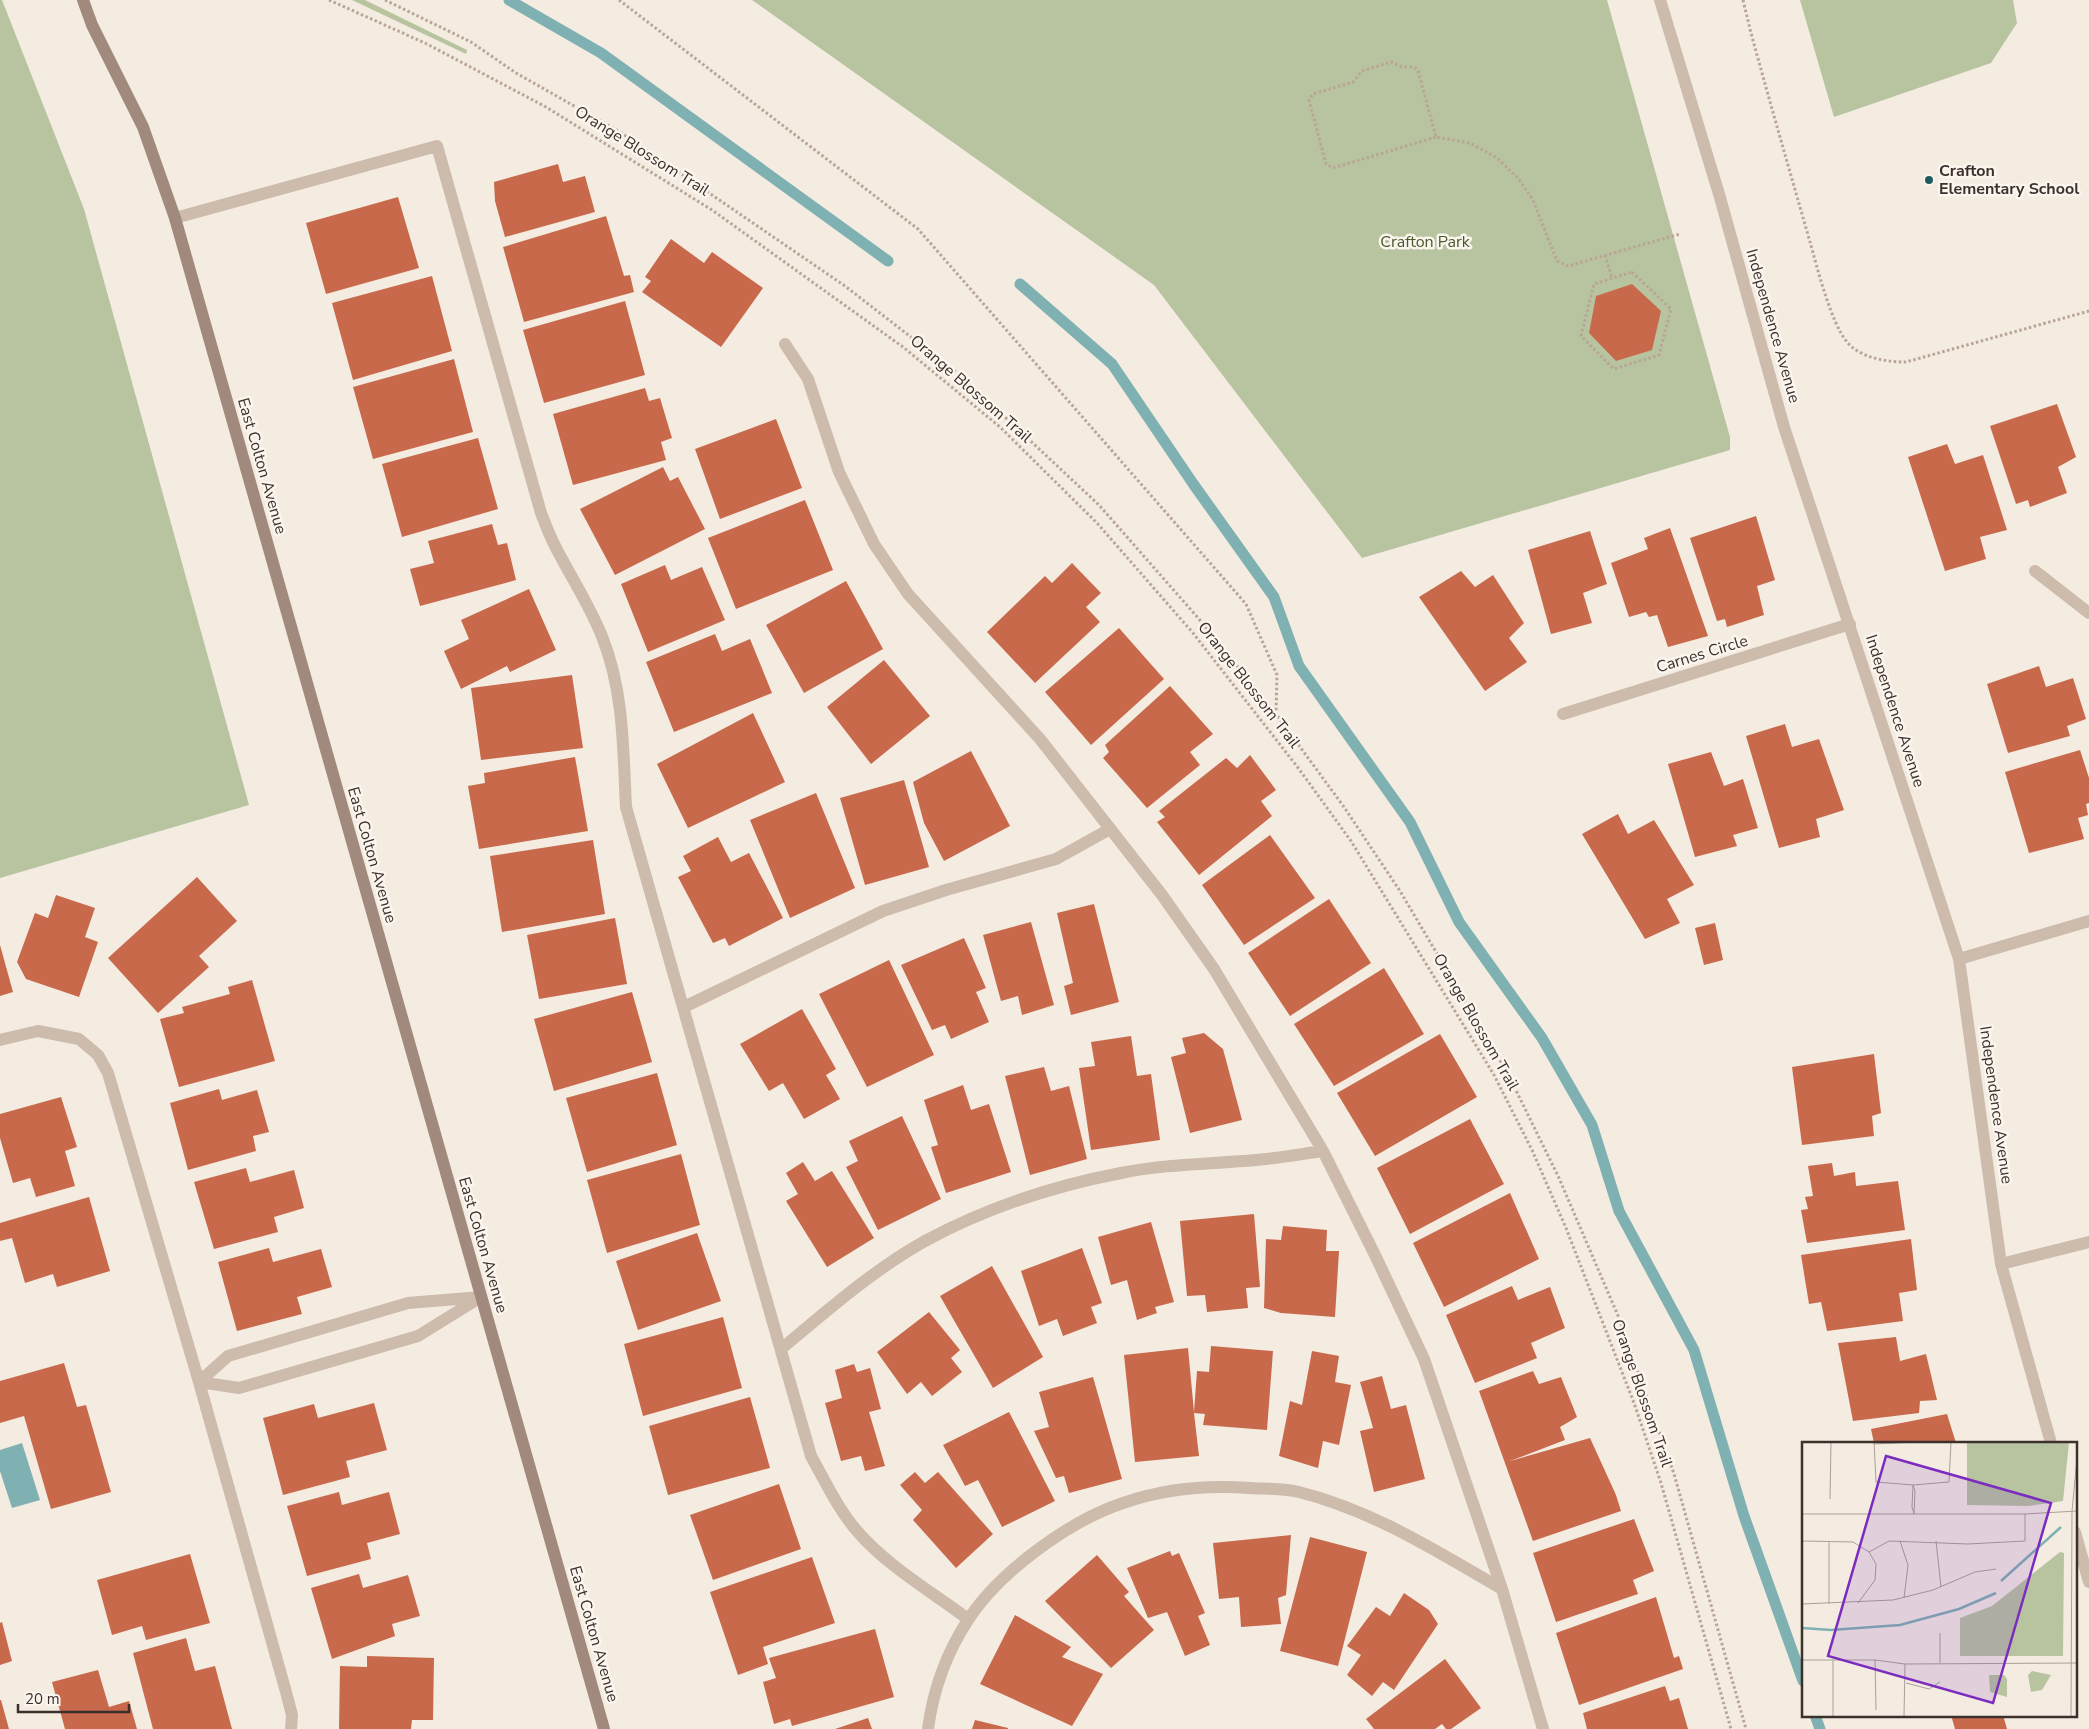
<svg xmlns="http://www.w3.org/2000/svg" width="2089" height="1729" viewBox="0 0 2089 1729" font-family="'Nunito Sans',sans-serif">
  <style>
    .green { fill: #b8c4a0 }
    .water { fill: #7fb0b2 }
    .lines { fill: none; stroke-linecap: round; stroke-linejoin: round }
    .stream { stroke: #7fb0b2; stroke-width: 11 }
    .building { fill: #c8694b }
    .path { stroke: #b9a596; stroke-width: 3; stroke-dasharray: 2.5 2.5; stroke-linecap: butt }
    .lane { stroke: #cdbbac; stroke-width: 12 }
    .street { stroke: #cdbbac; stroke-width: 12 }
    .secondary { stroke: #a18a7d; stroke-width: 12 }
    .poi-dot { fill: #1f5a5e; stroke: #fbf5ee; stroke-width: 2 }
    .labels { text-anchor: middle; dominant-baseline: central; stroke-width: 5; stroke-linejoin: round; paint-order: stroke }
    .street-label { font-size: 16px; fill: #3b302b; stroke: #fbf5ee }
    .poi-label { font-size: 16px; font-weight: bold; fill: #3b302b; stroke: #fbf5ee; text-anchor: start }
    .park-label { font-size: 16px; fill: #4a5a2e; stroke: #fbf5ee }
    .inset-river { fill: none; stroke: #7fb0b2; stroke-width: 2.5 }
    .inset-road { fill: none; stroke: #aaa098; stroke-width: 1 }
    .view { fill: #7b2cbf; fill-opacity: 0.15; stroke: #7b2cbf; stroke-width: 2.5 }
    .inset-edge { fill: none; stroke: #3b302b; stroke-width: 2.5 }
  </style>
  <rect width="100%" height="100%" fill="#f4ebe1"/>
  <path class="green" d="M0,0H2L84,209L249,805L0,878Z
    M352,0H365L467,50L466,54Z
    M752,0H1607L1730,437V450L1362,558L1154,285Z
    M1800,0H2013L2017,23L1991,63L1834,117Z"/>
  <path class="water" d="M22,1443L40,1500L12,1508L0,1471V1450Z"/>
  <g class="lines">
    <path class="stream" d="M509,0L601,53L888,261
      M1020,284L1112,364L1194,485L1274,597L1299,666L1410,822L1459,922L1542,1038L1592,1125L1619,1211L1694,1350L1744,1516L1803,1681
      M1815,1715L1820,1729"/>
  </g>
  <path class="building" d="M558,164L563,182L585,176L595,212L505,237L495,201L494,182Z
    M398,197L419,268L326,294L306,223Z
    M606,216L624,276L630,275L634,292L524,322L503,247Z
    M671,239L704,263L712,252L763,288L721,347L642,292L651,281L645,277Z
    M432,276L452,351L353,380L332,303Z
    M1632,284L1661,311L1652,350L1616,361L1589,333L1596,296Z
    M625,301L645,375L544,403L523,330Z
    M454,359L473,432L373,459L353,387Z
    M645,388L649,401L660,398L672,438L661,442L666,460L573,485L553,414Z
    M2057,404L2076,457L2058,467L2067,493L2030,507L2028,500L2016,504L1990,426Z
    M776,419L802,488L720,519L695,449Z
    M478,438L498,509L402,537L382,464Z
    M1947,444L1955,464L1983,455L2007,530L1980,537L1986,559L1945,571L1908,457Z
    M663,467L670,481L678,477L705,529L615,575L580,509Z
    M805,500L833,570L736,609L708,538Z
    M1756,516L1775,580L1757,586L1764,615L1727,627L1725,619L1717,621L1690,538Z
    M492,524L498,545L507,543L516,580L420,606L410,569L434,563L428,541Z
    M1670,528L1708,636L1668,647L1657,615L1649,617L1646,612L1629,617L1611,563L1648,549L1644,538Z
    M1590,531L1607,584L1583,593L1592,623L1551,634L1528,550Z
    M1072,563L1101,593L1086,607L1100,622L1035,683L987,632L1045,576L1052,583Z
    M665,565L671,580L702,567L725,620L648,652L621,584Z
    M1461,571L1475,587L1493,575L1524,623L1509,638L1527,662L1485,691L1419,597Z
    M846,581L883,649L804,693L766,625Z
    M529,589L556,650L510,672L507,666L461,689L444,651L469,639L461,620Z
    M1119,628L1164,679L1091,745L1045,692Z
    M715,634L722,651L750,639L772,693L674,732L646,662Z
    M884,660L930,716L871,764L827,707Z
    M2039,666L2046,687L2073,678L2086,719L2067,726L2070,736L2008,753L1987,684Z
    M572,675L583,748L481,760L471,688Z
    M1170,686L1213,734L1190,752L1200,765L1147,808L1103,758L1109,752L1105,745Z
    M753,713L785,782L688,828L657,764Z
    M1785,724L1792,747L1819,739L1844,810L1816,819L1820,837L1779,848L1746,736Z
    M2080,750L2089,778V803L2086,804L2088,815L2078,818L2084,839L2029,853L2005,772Z
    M971,751L1010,826L944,861L924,823L913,782Z
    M1711,752L1724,786L1743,779L1758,828L1733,835L1737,846L1695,857L1668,764Z
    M1250,755L1276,790L1261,801L1272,816L1199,875L1157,822L1165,817L1159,811L1226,758L1237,768Z
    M575,757L588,831L479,849L468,786L485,783L484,773Z
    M904,780L929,867L865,885L840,798Z
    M816,793L855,888L790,918L750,820Z
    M1618,814L1628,834L1654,820L1694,885L1667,899L1680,923L1645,939L1582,834Z
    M1270,835L1315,898L1244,945L1202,885Z
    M718,837L731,862L749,853L783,918L729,946L725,938L713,943L678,877L691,871L683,856Z
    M593,840L605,914L502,932L490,856Z
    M197,877L237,921L199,956L209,967L158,1013L108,958Z
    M56,895L95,908L85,937L98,942L79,997L26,979L17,962L35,913L48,918Z
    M1329,899L1371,963L1290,1016L1248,953Z
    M1094,904L1119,1002L1071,1015L1064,986L1073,983L1057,913Z
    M615,918L627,984L539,999L527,935Z
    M1031,922L1054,1005L1022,1015L1018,996L1001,1001L983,935Z
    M1715,923L1723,960L1704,965L1695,928Z
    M964,938L986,988L976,992L989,1022L951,1039L945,1025L932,1030L901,965Z
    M0,945L13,992L0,996Z
    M889,960L934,1055L867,1087L819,994Z
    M1384,968L1424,1034L1334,1086L1294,1024Z
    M252,980L275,1061L179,1087L160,1019L184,1013L182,1007L230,994L228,987Z
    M632,992L652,1062L554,1091L534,1019Z
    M802,1009L836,1069L826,1075L840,1099L804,1119L783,1083L769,1091L740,1044Z
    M1204,1033L1223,1049L1242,1120L1190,1133L1171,1057L1186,1053L1182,1038Z
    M1440,1034L1477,1097L1375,1156L1337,1093Z
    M1131,1036L1137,1076L1151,1074L1160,1140L1091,1150L1079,1068L1095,1066L1091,1042Z
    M1874,1054L1881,1113L1872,1116L1874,1136L1802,1145L1792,1067Z
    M1044,1067L1051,1091L1069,1086L1087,1159L1030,1175L1005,1076Z
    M657,1073L677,1145L587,1172L566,1098Z
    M963,1085L971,1110L989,1104L1011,1172L946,1193L931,1147L938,1145L924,1100Z
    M219,1089L222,1100L257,1090L269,1132L253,1136L256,1151L188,1170L170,1103Z
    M61,1097L77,1147L65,1151L75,1186L36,1197L30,1178L13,1183L0,1138V1114Z
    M902,1116L941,1199L878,1230L846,1167L858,1161L849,1141Z
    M1470,1119L1504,1184L1410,1234L1377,1168Z
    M681,1154L700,1225L607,1253L587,1180Z
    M803,1162L815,1181L832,1171L874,1238L827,1267L786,1201L798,1194L786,1173Z
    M1832,1163L1834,1176L1855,1172L1856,1186L1898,1181L1905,1230L1807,1243L1801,1210L1808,1209L1805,1197L1813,1196L1808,1166Z
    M246,1168L250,1182L294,1170L304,1208L274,1217L278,1232L214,1249L194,1182Z
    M1510,1193L1539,1259L1444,1307L1413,1243Z
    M89,1197L110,1271L57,1287L53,1274L25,1283L12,1238L0,1241V1223Z
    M1254,1214L1260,1287L1246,1288L1248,1308L1207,1312L1205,1295L1187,1296L1180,1221Z
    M1151,1222L1174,1302L1155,1307L1157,1313L1137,1320L1127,1280L1111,1285L1098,1237Z
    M1283,1226L1327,1230L1326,1251H1339L1335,1317L1281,1313L1264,1308L1266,1239L1281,1240Z
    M697,1233L721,1301L638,1330L616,1261Z
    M1911,1239L1917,1290L1899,1293L1903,1321L1827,1331L1821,1302L1809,1304L1801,1255Z
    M269,1248L273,1262L321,1249L332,1287L297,1297L302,1314L237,1331L218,1262Z
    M1082,1248L1102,1303L1091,1307L1097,1323L1063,1336L1057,1319L1039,1326L1021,1271Z
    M992,1266L1043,1357L993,1388L940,1296Z
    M1512,1286L1518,1300L1550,1287L1565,1328L1531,1343L1537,1358L1475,1383L1446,1315Z
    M929,1312L960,1350L951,1358L962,1372L932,1396L921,1382L907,1394L877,1352Z
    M723,1317L742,1388L643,1416L624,1344Z
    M1896,1337L1900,1361L1926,1354L1937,1400L1920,1401L1919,1413L1853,1421L1838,1343Z
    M1211,1346L1273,1351L1267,1430L1203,1425L1205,1414L1194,1413L1199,1456L1135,1462L1124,1355L1188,1348L1194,1412L1197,1371L1209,1372Z
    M1312,1351L1339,1356L1335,1382L1351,1385L1339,1445L1323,1441L1318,1468L1279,1456L1290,1401L1302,1405Z
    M64,1363L77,1407L86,1405L111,1492L51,1509L24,1416L0,1423V1381Z
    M854,1364L857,1372L870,1368L881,1409L869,1412L885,1466L865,1471L861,1456L841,1461L825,1403L842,1398L835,1370Z
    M1533,1371L1539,1384L1561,1377L1577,1417L1560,1427L1565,1440L1510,1461L1590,1438L1616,1495L1621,1511L1533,1541L1479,1391Z
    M1382,1376L1391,1409L1406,1405L1425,1479L1374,1492L1360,1431L1373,1428L1360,1382Z
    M1093,1377L1122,1479L1069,1493L1064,1476L1056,1478L1034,1431L1049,1427L1039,1392Z
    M750,1397L770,1468L668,1495L649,1426Z
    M374,1403L387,1450L346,1461L350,1477L283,1495L263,1418L314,1404L318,1418Z
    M1009,1412L1055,1501L1002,1527L978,1480L965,1486L943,1445Z
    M1947,1414L1956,1443H1874L1871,1429Z
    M915,1472L925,1483L938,1472L993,1534L956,1568L913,1520L922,1510L900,1485Z
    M779,1484L801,1549L713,1580L690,1515Z
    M339,1492L342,1505L389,1492L400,1534L367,1543L371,1559L307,1576L287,1506Z
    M1634,1519L1654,1571L1633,1580L1638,1594L1556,1622L1533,1553Z
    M1291,1535L1286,1595L1278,1598L1281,1624L1241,1627L1239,1597L1219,1599L1213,1543Z
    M1310,1537L1367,1552L1338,1666L1280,1651Z
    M1170,1551L1172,1556L1179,1553L1205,1613L1198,1616L1210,1645L1185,1656L1167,1612L1148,1618L1127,1568Z
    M190,1554L210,1623L146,1640L142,1626L112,1635L97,1580Z
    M1097,1555L1129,1592L1124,1596L1154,1630L1111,1668L1045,1601Z
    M812,1557L835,1623L763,1647L768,1664L738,1675L710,1592Z
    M359,1574L363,1588L408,1575L420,1616L392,1624L395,1636L332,1659L311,1588Z
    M1404,1593L1429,1610L1438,1624L1394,1690L1383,1682L1372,1696L1347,1675L1361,1655L1347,1646L1376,1607L1390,1616Z
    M1656,1597L1674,1658L1679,1656L1683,1669L1579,1705L1556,1633Z
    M1015,1615L1071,1647L1062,1657L1103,1674L1072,1726L980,1684Z
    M2,1622L12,1661L0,1665V1623Z
    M875,1629L894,1697L792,1726L790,1719L774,1724L763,1682L776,1678L769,1658Z
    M186,1638L195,1671L215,1666L232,1729H153L133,1653Z
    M367,1656L434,1658L433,1720H412L411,1729H339L340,1666L367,1667Z
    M1445,1659L1481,1708L1451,1729H1446L1442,1724L1435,1729H1374L1366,1719Z
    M98,1670L109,1707L129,1701L137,1729H65L52,1682Z
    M1665,1686L1670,1701L1679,1698L1688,1729H1587L1583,1713Z
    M0,1700H1L9,1729H0Z
    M1951,1715H2003L2007,1729H1955Z
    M868,1718L872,1729H835Z
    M975,1720L1008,1728V1729H972Z"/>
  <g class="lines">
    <path class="path" d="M329,0L425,43L546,107L712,210L903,347L1000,427L1097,523L1193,633L1299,769L1351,841L1494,1075L1532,1150L1566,1228L1634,1403L1661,1483L1731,1729
      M385,0L471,42L516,73L620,132L845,286L960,375L1099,505L1199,619L1276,714L1344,807L1400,891L1507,1072L1559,1178L1619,1318L1674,1474L1746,1729
      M619,0L918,229L1246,604L1277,675L1276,714
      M1743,0L1751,33C1770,103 1790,172 1810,242C1817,267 1831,323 1847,342C1860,358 1887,362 1906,362L2089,311
      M1436,137L1333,168L1326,164L1309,100L1313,94L1353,82L1362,71L1391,62L1402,67H1414L1418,71L1436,137L1470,143L1497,158L1518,178L1533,200L1557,261L1568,266L1680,234
      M1605,255L1612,278
      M1632,272L1671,309L1659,355L1614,369L1581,336L1594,284Z"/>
    <path class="lane" d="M175,218L437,146L541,513C545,523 549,534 554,544C570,576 590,605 603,639C624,693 623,749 626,807L811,1456C825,1481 838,1509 857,1531C887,1566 932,1592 968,1619
      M785,344L808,379L839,472L874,544L908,594L1040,739L1162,895L1214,969L1323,1151L1376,1257L1424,1359L1502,1589L1543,1729
      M684,1007L883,911L946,890L1056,859L1110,829
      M0,1040L38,1031L79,1039L98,1055L108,1073L199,1382L286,1692L292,1715L291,1729
      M481,1297L418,1336L239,1388L199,1382L228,1356L259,1347L408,1303Z
      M781,1349C827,1311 873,1270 925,1241C986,1208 1053,1186 1121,1173C1165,1164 1211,1164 1256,1160C1279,1158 1301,1154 1323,1151
      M928,1729C933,1691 947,1652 968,1620C999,1572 1069,1521 1123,1503C1163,1489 1208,1485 1250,1488C1265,1489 1283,1488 1299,1492C1374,1511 1436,1551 1502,1589"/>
    <path class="street" d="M1660,0L1719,194L1784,427L1959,959L2001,1264L2051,1443
      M2035,571L2089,613
      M1563,714L1850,624
      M1959,959L2089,921
      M2001,1264L2089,1242
      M2075,1532L2089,1582"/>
    <path class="secondary" d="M83,0L92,25L143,127L175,218L604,1729"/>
  </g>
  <circle class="poi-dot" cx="1929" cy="180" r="5"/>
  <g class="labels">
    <g class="street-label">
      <text transform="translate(642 151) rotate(32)">Orange Blossom Trail</text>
      <text transform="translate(1773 326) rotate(74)">Independence Avenue</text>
      <text transform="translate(971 389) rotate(41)">Orange Blossom Trail</text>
      <text transform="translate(262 466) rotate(74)">East Colton Avenue</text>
      <text transform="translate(1702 654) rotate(-17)">Carnes Circle</text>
      <text transform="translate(1249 685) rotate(52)">Orange Blossom Trail</text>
      <text transform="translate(1895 711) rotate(72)">Independence Avenue</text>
      <text transform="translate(372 855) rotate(74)">East Colton Avenue</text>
      <text transform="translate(1476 1022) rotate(60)">Orange Blossom Trail</text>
      <text transform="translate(1996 1105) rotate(82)">Independence Avenue</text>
      <text transform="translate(483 1245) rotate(74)">East Colton Avenue</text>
      <text transform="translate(1642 1393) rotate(71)">Orange Blossom Trail</text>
      <text transform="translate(594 1634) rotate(74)">East Colton Avenue</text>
    </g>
    <g class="poi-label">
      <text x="1939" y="171">Crafton<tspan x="1939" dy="18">Elementary School</tspan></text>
    </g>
    <g class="park-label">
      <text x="1425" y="242">Crafton Park</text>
    </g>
  </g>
  <g transform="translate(1802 1442)">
    <rect width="275" height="275" fill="#f4ebe1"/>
    <path d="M165,0H267L261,59L226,64L165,63ZM258,110L262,111L261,214H158V176L190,164ZM230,229L249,233L240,248L229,250L226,233ZM187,233H202L205,237V255L188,250Z" fill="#b8c4a0"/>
    <path class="inset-river" d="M199,139L259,85M0,186L29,188L98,183L157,167L194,151"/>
    <path class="inset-road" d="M72,0L74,40L111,43L147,40L149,0M72,2L114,0M111,43L113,49L112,72L110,65ZM28,57L29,0M0,72H223L275,69M0,99L51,100L67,110L74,122L73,138L56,161M98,99L106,123L102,156M134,99L139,145M67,110L87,99L166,102L223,99V72M0,162L91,158L131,148L173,130L194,127M27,162V99M138,191V221M0,218H73L103,222L275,221M31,218V275M73,218L74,268M104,241L127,247L138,240M102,275L103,222M269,275L270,69L275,17"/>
    <path class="view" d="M84,14L249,61L191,261L26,214Z"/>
    <rect width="275" height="275" class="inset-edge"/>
  </g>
  <path d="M18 1704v8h111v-8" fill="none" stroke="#3b302b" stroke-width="2.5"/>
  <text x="25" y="1704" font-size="15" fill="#3b302b" stroke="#fbf5ee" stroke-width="4" paint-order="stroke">20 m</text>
</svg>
